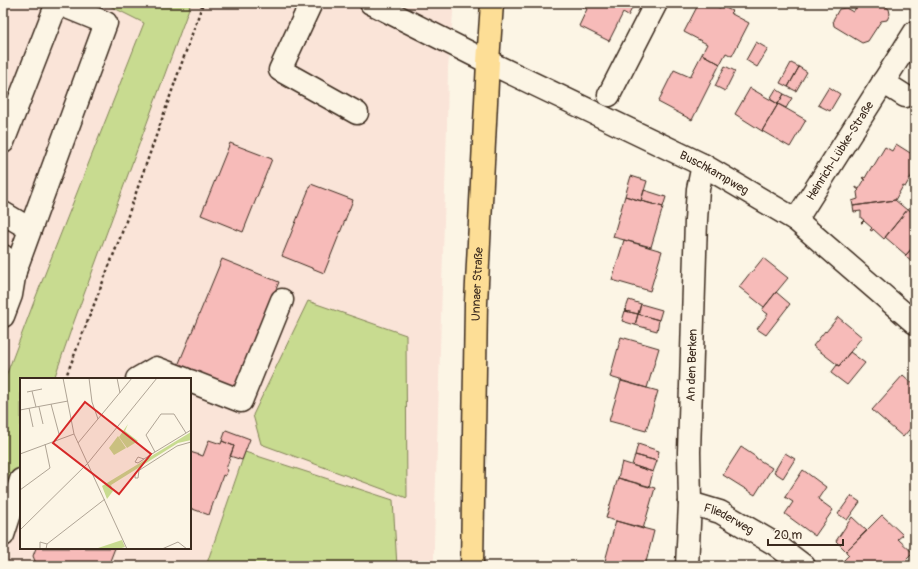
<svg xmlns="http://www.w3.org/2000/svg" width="918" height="569" viewBox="0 0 918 569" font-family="Pangolin,sans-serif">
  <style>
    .built { fill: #fae4d8 }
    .green { fill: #c8db90; stroke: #828257 }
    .building { fill: #f7bbb9; stroke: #3b2a1e }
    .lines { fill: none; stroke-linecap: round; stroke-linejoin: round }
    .minor-casing { stroke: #3b2a1e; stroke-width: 25 }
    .major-casing { stroke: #3b2a1e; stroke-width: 25 }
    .path { stroke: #3b2a1e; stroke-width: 2.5; stroke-dasharray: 3 3; stroke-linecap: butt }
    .minor { stroke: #fcf5e5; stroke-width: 22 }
    .major { stroke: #fdde96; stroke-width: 22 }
    .labels { text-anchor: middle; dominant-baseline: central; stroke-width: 3.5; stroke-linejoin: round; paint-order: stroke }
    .street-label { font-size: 12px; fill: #3b2a1e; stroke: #fcf5e5 }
    .inset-road { fill: none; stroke: #afa495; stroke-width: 1 }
    .view { fill: #d62828; fill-opacity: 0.15; stroke: #d62828; stroke-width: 2 }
    .inset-edge { fill: none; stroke: #3b2a1e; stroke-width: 2 }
  </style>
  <rect width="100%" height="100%" fill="#fcf5e5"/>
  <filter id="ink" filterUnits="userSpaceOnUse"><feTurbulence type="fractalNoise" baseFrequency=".025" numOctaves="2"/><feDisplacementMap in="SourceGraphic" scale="8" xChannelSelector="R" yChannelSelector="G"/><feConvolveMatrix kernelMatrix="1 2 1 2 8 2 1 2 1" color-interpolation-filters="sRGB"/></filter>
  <g filter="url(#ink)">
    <path class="built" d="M3,3H104L144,23L35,299L3,384Z
      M191,3H454L448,68L447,126L434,542V566H397L393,500L245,452L206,566H3V524L21,475V548H190V379H54L72,327Z"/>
    <path class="green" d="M104,3H191L72,327L54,379H21V475L3,524V384L35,299L144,23Z
      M308,301L406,335L407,498L261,444L253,415Z
      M245,452L393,500L397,566H206Z"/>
    <path class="building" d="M3,3H8L3,17Z
      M575,3H635L628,16L623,13L609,41L579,26L587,9Z
      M699,3H710L720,8L721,6L732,11L730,13L749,23L732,56L726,53L720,64L702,54L707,44L684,32Z
      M859,3H880L889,9L890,14L887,20L881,21L868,41L862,43L834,26L833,20L839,9L846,8L853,12Z
      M756,42L768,49L757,67L746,60Z
      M702,54L720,64L692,120L658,102L674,70L690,77Z
      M791,63L799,67L788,87L780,83Z
      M725,66L735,71L725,91L715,86Z
      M799,67L807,72L796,91L788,87Z
      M829,87L840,94L830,111L818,105Z
      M750,88L778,104L762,131L735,114Z
      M776,89L784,94L778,104L770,99Z
      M784,94L792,98L786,108L778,104Z
      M778,104L806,120L790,147L762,131Z
      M230,143L272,159L243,232L201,215Z
      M896,144L915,156V170L905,187L903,186L895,200L853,206L852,201L858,199L857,192L859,190L856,188V187L859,189L865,179L862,178L863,177L865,178L872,166L873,167L885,147L892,151Z
      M631,176L647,181L641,201L625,196Z
      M311,184L353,200L324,273L282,256Z
      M644,190L666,197L663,207L641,201Z
      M625,196L663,207L651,247L613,237Z
      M895,200L907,210L884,239L873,229L872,231L870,230L872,228L864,221L862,223H861L864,220L861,218V211L854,212L853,206Z
      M908,209L915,214V245L906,255L885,237Z
      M624,240L662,251L650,291L612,280Z
      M915,245V265L905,256Z
      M763,258L788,278L764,307L739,287L750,273H751Z
      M222,259L279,282L234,392L177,368Z
      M776,292L790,304L766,335L757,329L768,314L762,310Z
      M629,300L641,304L638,314L625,311Z
      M641,304L662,310L659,320L638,314Z
      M625,311L638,314L635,325L622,321Z
      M638,314L659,320L657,331L635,325Z
      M838,317L862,337L839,366L813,346L825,331L826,332Z
      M621,337L659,348L647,388L610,377Z
      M850,352L865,363L847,385L831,373L837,365L839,366Z
      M903,375L915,386V423L903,437L872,410Z
      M621,381L658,391L646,431L609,421Z
      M226,430L250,439L242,460L230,456L234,446L222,441Z
      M209,440L221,444L222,441L234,446L226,469L228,470L225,476L223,475L209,515L190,508V452L203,456Z
      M638,444L659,451L657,461L635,455Z
      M741,447L756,457V458L772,468L755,495L723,475Z
      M785,453L795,459L783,478L774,472Z
      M635,455L657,461L653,472L632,465Z
      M622,462L653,472L649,487L618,478Z
      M803,470L826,487L818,499L833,510L815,536L785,514L793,502L785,497Z
      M618,478L655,488L643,529L606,518Z
      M851,496L860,502L847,520L838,514Z
      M882,515L903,535L898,539L913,553L900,566H846L842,562L849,555L846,552V551Z
      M852,517L867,531L846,551L836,541Z
      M616,521L654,531L645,566H621L605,561Z
      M36,548H115L108,566H37L33,556Z"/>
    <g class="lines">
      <g class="minor-casing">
        <g id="minor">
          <path d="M311,3L280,70L357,113"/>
          <path id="s1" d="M371,3L488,62L703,165L796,220L915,323"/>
          <path d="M883,82L905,96"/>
          <path d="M609,95L656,3"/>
          <path d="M3,142L57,3"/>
          <path d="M3,213L30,229"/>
          <path id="s2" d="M796,220L915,32"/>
          <path d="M3,256L5,258L15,271L11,295L3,316"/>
          <path d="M15,271L106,23L57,3"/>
          <path d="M137,379L156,368L185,379"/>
          <path d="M190,381L241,401L282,300"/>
          <path id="s3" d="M690,503L720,512L775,544L804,566"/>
          <path d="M3,535L21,480"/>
          <path id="s4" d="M687,566L690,503L689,452L696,220L698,189L703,165"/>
        </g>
      </g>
      <g class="major-casing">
        <g id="major">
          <path id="s5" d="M472,566L476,303L488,62L492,3"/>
        </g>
      </g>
      <path class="path" d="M65,379L120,238L203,3"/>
      <use href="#minor" class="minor"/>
      <use href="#major" class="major"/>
    </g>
  </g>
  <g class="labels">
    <g class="street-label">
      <text stroke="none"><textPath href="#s2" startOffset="82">Heinrich-Lübke-Straße</textPath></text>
      <text stroke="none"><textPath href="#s1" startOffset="383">Buschkampweg</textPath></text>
      <text stroke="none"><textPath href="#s5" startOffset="282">Unnaer Straße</textPath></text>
      <text stroke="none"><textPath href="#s4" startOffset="201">An den Berken</textPath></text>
      <text stroke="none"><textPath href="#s3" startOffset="42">Fliederweg</textPath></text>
    </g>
  </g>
  <g transform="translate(20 378)">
    <rect width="171" height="171" fill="#fcf5e5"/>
    <path d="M108,46L105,53L118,63L107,70L99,59ZM171,54V62L158,65L91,107L93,113L87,121L82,108ZM98,58L106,70L94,77L89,70ZM102,162L105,169L98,171H75Z" fill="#c8db90"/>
    <path class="inset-road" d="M43,0L54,56L107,171M69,0L72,24L78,41M97,0L100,15M12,13L16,29M7,14L22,11M31,26L39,56M19,29L23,46M9,30L13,49M0,32L48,23M58,65L112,0M135,74L126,57L141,36H154L166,55M0,76L54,56M124,81L118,79L115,84L118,85L124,81L135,74L171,52M119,92L118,100H115V95L157,68L171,64M0,112L30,90L25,66M0,152L68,85L137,0M20,171V164L27,166M26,171L27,166L85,121M142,171L158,164L167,171"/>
    <path class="view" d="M65,24L131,76L99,116L33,65Z"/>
    <rect width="171" height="171" class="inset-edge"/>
  </g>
  <rect width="918" height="569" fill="none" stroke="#fcf5e5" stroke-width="16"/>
  <rect x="8" y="8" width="902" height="553" fill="none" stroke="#3b2a1e" stroke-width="1.5" filter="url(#ink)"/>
  <path d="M768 539v6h75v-6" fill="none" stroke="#3b2a1e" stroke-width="2"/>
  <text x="774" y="539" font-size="12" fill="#3b2a1e" stroke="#fcf5e5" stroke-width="3" paint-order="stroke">20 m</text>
</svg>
